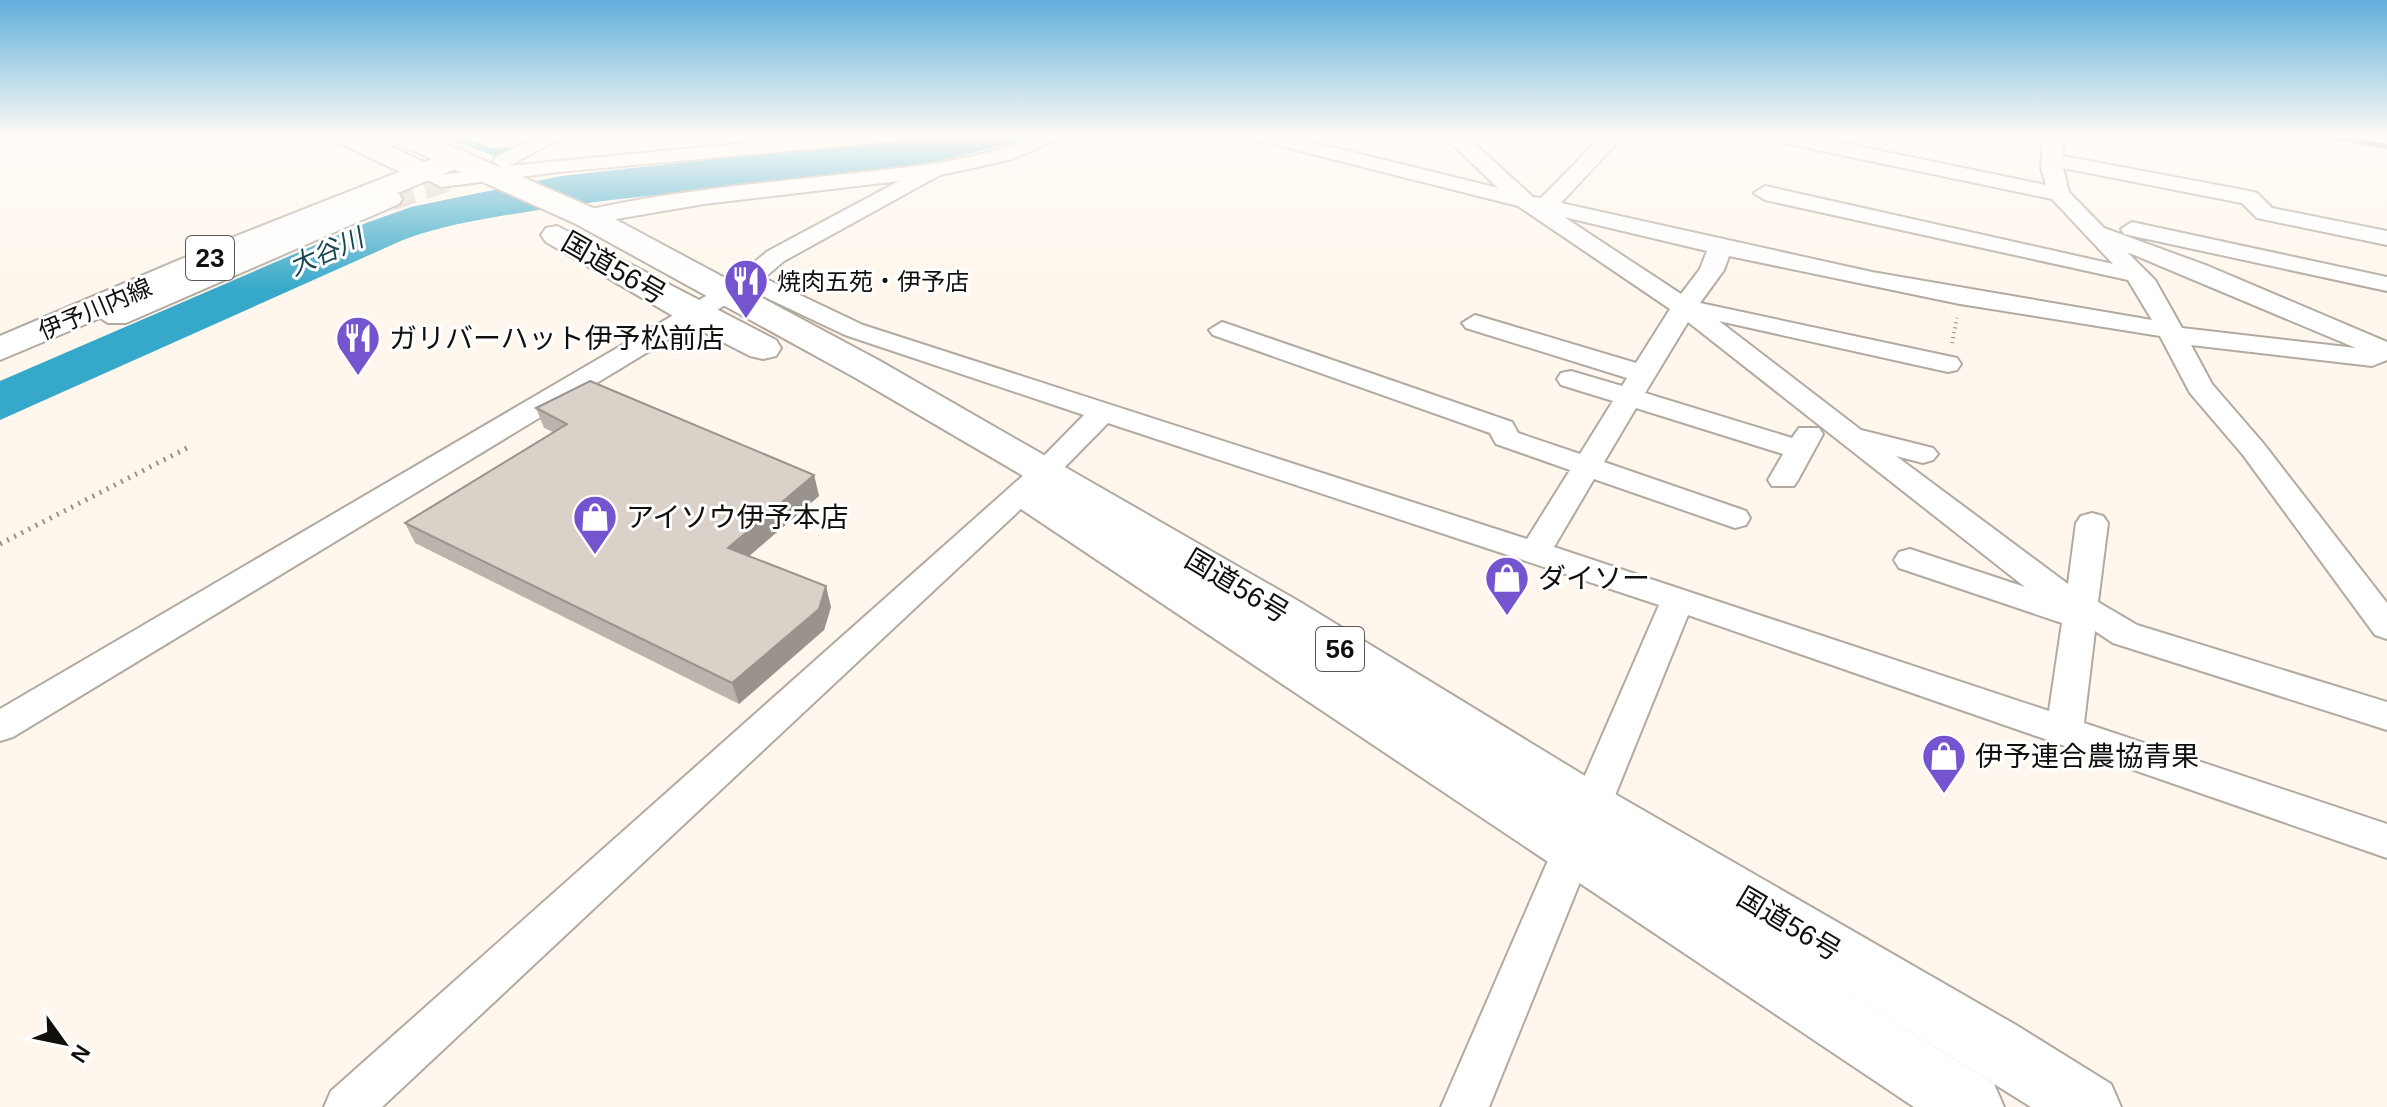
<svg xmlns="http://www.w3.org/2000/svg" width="2387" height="1107" viewBox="0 0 2387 1107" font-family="Helvetica,'Noto Sans JP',sans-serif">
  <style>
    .water { fill: #36a8c9 }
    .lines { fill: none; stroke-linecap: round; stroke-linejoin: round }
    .stream { stroke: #36a8c9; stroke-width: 7 }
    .street-tunnel { stroke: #dbd4cb; stroke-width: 23; stroke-dasharray: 23 12; stroke-linecap: butt }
    .street-casing { stroke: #b2aaa1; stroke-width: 4 }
    .primary-casing { stroke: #b2aaa1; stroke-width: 4 }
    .highway-casing { stroke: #b2aaa1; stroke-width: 4 }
    .path-far1 { stroke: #969089; stroke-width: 4; stroke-dasharray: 1 4; stroke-linecap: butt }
    .path { stroke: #969089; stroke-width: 5; stroke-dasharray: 2 6; stroke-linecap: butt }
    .street { fill: #fff; fill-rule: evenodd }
    .primary { fill: #fff; fill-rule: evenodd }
    .highway { fill: #fff; fill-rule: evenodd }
    .rail { stroke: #6f6b65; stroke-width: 4 }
    .wall { fill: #bbb4ad }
    .shaded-wall { fill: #99928d }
    .building { fill: #dad1c9; stroke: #99928d; stroke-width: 2 }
    .labels { text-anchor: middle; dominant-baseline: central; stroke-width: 6; stroke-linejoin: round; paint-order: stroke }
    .far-poi-label { font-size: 24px; fill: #12100d; stroke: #fff; text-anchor: start }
    .far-street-label { font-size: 24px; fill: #12100d; stroke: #fff }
    .far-water-label { font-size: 26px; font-style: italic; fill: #184755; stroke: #fff }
    .shield { fill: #fff; stroke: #595856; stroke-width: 2 }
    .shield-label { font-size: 26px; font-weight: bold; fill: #12100d }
    .street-label { font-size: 28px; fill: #12100d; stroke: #fff }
    .poi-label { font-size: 28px; fill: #12100d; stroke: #fff; text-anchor: start }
  </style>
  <rect width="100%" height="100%" fill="#fff7ed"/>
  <path class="water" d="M932,135H1036C879,187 708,183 545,209C496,217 449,223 403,240L0,420V381L366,223L411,207L561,176Z"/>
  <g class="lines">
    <path class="stream" d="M449,135L493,152L505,150"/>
    <path class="street-tunnel" d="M391,199L475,171"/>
    <g class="street-casing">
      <path id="street" d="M542,135H568L508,166L828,135H905L895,141L558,172L441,187L430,181L441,175L501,167L493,161L496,157Z
        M1041,135H1069L1009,160L940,175L784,261L764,278L863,325L1527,539L1570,470L1496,444L1490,433L1213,335L1209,330L1222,322L1231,325L1512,422L1518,433L1580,454L1613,401L1561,385L1557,379L1561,373L1571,371L1622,386L1627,378L1466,328L1462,323L1475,315L1636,363L1670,309L1518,206L1252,139L1249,135H1283L1498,188L1443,135H1465L1533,197L1541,198L1603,135H1624L1561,203L1872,272L2152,320L2128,280L1765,200L1754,193L1765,186L2113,264L2052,199L1784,143L1774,137L1804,135L2046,185L2041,168L2043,135H2063V156L2249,191L2257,193L2272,208L2387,231V245L2257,218L2242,203L2063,168L2069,192L2104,228L2208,266L2387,342V360L2372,366L2191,345L2212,384L2263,443L2387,603V639L2375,635L2243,455L2190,393L2160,336L1960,304L1729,256L1724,270L1700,303L1957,358L1961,364L1957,370L1948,372L1719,321L1861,430L1933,448L1938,454L1933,460L1923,463L1896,456L2068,584L2076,523L2081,516L2092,513L2103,516L2108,523L2098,602L2137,625L2387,702V730L2113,643L2095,631L2084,723L2387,824V858L1688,615L1489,1107H1441L1659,605L1108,423L1055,477L382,1107H324L331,1091L1035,465L1084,415L845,335L750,290L13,737L0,741V709L730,282L768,251L899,181L704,204L587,224L579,222L576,217L579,212C666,191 756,184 845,174C912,167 979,161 1041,135ZM1564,217L1707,251L1700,269L1681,294ZM2127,252L2356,348L2182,328L2155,280ZM1688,322L2025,587L1910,549L1899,552L1894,560L1899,568L2062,623L2049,711L1554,547L1594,479L1735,528L1746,525L1750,518L1746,511L1604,462L1636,408L1783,454L1768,480L1772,486H1794L1798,480L1823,434L1819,428H1799L1792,438L1645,393Z
        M391,192L399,194L402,199L399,204L126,323H108L85,308L98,300L118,308Z
        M2132,222L2387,277V291L2124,234L2121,229Z"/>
    </g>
    <g class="primary-casing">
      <path id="primary" d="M2350,135H2387V147L2354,141Z
        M457,149L467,152L471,158L467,164L0,360V336L226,240Z"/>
    </g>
    <g class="highway-casing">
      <path id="highway" d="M331,135H367L439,169L444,175L439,181H419L335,141Z
        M388,135H425L598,210L880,361L1300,602L1608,790L2016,1025L2111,1084L2121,1107H2031L1761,938L1994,1084L2004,1107H1914L1018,507L1012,498L1018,489L1033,485L1044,488L854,377L576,224L392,141Z
        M557,226L776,340L781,348L776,356L763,359L750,356L680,320L546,242L541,235L546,228Z"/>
    </g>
    <path class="path-far1" d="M1952,343L1957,318"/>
    <path class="path" d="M0,544L187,448"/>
    <use href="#street" class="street"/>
    <use href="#primary" class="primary"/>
    <use href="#highway" class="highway"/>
    <path class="rail" d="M2318,135L2387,146"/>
  </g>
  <path class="wall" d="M536,408L814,475L819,496L749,556L831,607L824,630L739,704L415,543L405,523L553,432L544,428Z"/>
  <path class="shaded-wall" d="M814,475L819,496L734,569L728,548Z
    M826,586L831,607L824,630L739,704L732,683Z"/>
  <path class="building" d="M590,381L814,475L728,548L826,586L819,609L732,683L405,523L567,424L536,408Z"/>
  <linearGradient id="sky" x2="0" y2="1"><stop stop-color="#61afdc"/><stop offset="0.47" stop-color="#fffbf7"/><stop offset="1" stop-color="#fffbf7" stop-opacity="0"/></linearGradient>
  <rect width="2387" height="290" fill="url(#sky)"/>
  <defs>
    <g id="restaurant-pin" transform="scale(2.3)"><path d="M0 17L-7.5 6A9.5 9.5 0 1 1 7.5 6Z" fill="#7555cf" stroke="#fff"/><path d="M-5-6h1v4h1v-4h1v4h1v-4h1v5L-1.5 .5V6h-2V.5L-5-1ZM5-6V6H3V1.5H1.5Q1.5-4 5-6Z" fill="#fff"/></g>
    <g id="shop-pin" transform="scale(2.3)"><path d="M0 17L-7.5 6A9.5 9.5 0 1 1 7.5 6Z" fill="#7555cf" stroke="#fff"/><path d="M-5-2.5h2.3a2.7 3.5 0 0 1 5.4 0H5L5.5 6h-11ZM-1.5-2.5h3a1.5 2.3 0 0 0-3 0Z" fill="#fff"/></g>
  </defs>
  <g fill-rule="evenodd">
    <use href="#restaurant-pin" x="746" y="281"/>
    <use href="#restaurant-pin" x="358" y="338"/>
    <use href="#shop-pin" x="595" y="517"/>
    <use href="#shop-pin" x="1507" y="578"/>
    <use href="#shop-pin" x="1944" y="756"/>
  </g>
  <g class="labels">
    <g class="far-poi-label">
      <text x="777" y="281">焼肉五苑・伊予店</text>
    </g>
    <g class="far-street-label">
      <text transform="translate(95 309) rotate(-23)">伊予川内線</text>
    </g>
    <g class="far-water-label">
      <text transform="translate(326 252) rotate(-24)">大谷川</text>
    </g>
    <g class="shield">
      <rect x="186" y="236" width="48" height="44" rx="6"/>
      <rect x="1316" y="627" width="48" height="44" rx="6"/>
    </g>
    <g class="shield-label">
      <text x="210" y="258">23</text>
      <text x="1340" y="649">56</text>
    </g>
    <g class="street-label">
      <text transform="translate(614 268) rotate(30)">国道56号</text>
      <text transform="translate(1237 586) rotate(31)">国道56号</text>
      <text transform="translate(1789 924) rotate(31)">国道56号</text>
    </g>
    <g class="poi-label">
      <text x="389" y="338">ガリバーハット伊予松前店</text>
      <text x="626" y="517">アイソウ伊予本店</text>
      <text x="1538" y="578">ダイソー</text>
      <text x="1975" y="756">伊予連合農協青果</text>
    </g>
  </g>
  <g transform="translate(64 1043) rotate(123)" stroke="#ffffff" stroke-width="6" paint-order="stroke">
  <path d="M0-6L14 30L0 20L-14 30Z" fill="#12100d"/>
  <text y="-12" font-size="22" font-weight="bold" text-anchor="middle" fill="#12100d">N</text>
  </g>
</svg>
